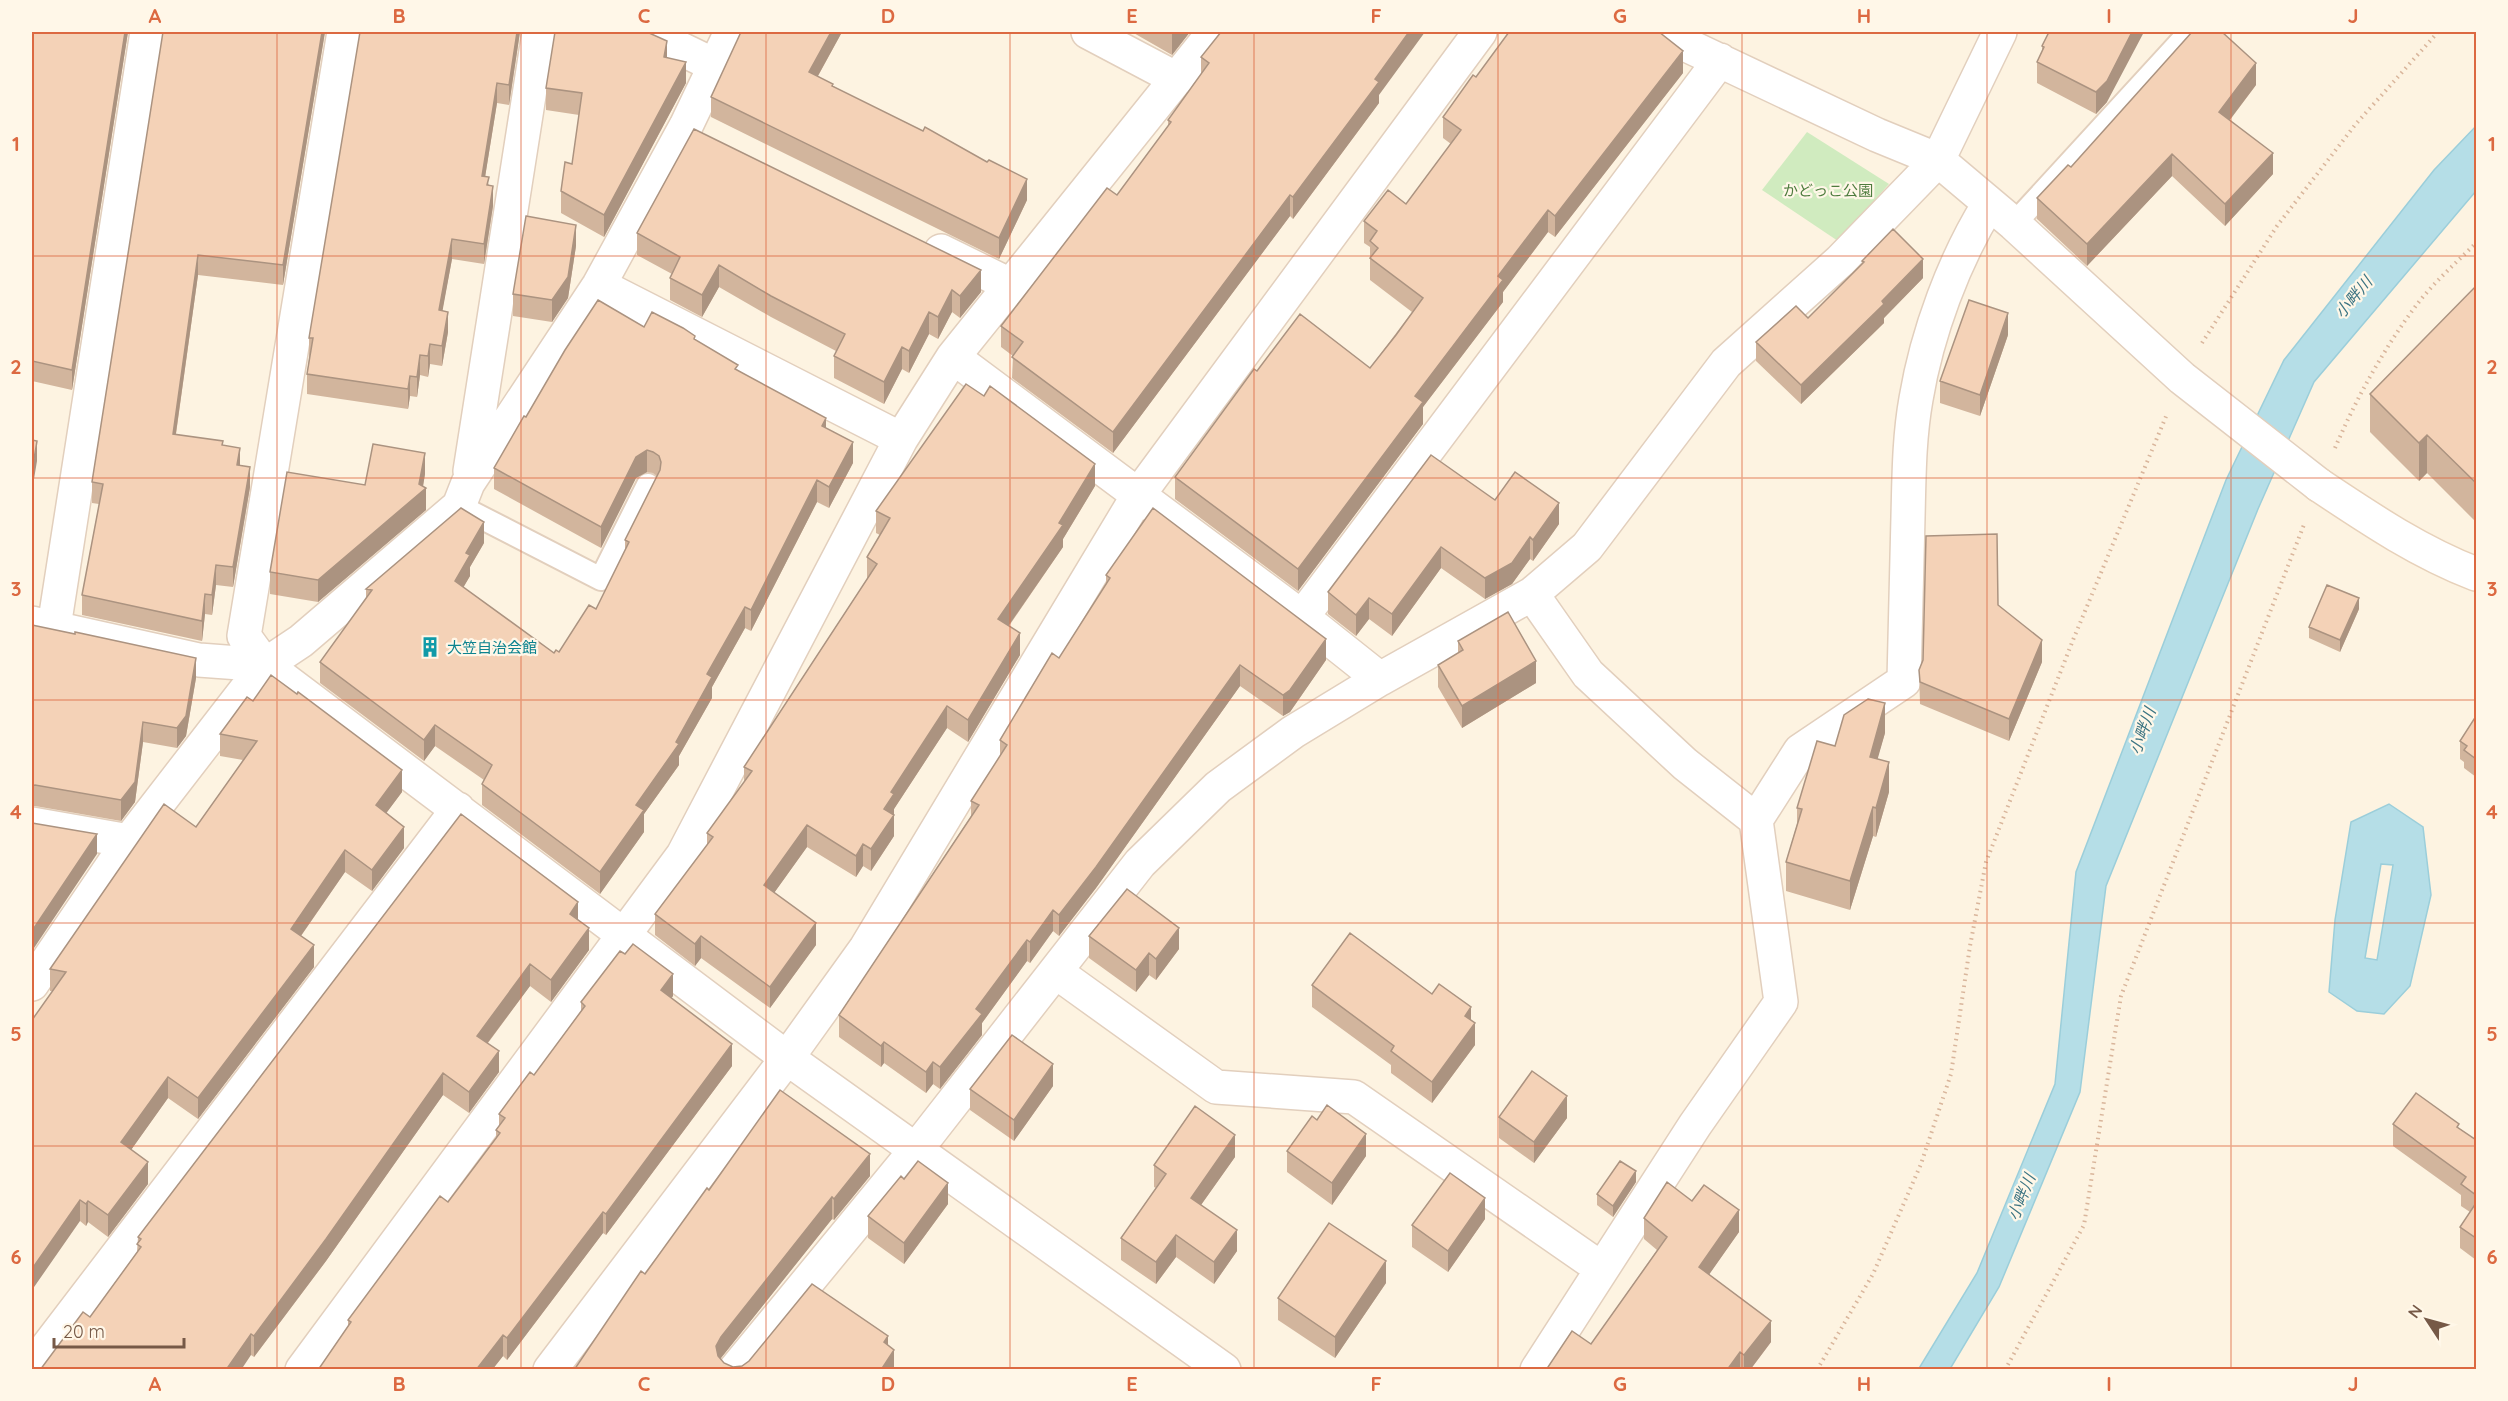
<svg xmlns="http://www.w3.org/2000/svg" width="2508" height="1401" viewBox="0 0 2508 1401" font-family="Quicksand,'Noto Sans JP',sans-serif">
  <style>
    .green { fill: #d0ebbf }
    .water { fill: #b5dee7; stroke: #9bceda; stroke-width: 1.5; fill-rule: evenodd }
    .lines { fill: none; stroke-linecap: round; stroke-linejoin: round }
    .lane-casing { stroke: #e2cfbd; stroke-width: 26 }
    .street-casing { stroke: #e2cfbd; stroke-width: 36 }
    .secondary-casing { stroke: #e7d1ba; stroke-width: 36 }
    .path { stroke: #d9b59b; stroke-width: 4; stroke-dasharray: 1.5 4.5; stroke-linecap: butt }
    .lane { stroke: #fff; stroke-width: 22 }
    .street { stroke: #fff; stroke-width: 33 }
    .secondary { stroke: #fff; stroke-width: 33 }
    .wall { fill: #d2b59d }
    .shaded-wall { fill: #ab9380 }
    .building { fill: #f4d2b7; stroke: #ab9380; stroke-width: 1.5 }
    .grid { fill: none; stroke: #dc6941; stroke-width: 1.5; stroke-opacity: 0.55 }
    .labels { text-anchor: middle; dominant-baseline: central; stroke-width: 4.5; stroke-linejoin: round; paint-order: stroke }
    .park-label { font-size: 15px; fill: #4e7c3e; stroke: #fff7e8 }
    .culture-label { font-size: 15px; fill: #0d838f; stroke: #fff7e8; text-anchor: start }
    .water-label { font-size: 16px; font-style: italic; fill: #3d7583; stroke: #fff7e8 }
    .neatline { fill: none; stroke: #dc6941; stroke-width: 2 }
    .grid-label { font-size: 20px; text-anchor: middle; font-weight: bold; fill: #dc6941 }
  </style>
  <rect width="100%" height="100%" fill="#fdf3e1"/>
  <path class="green" d="M1807,132L1889,184L1838,241L1762,190Z"/>
  <path class="water" d="M2476,126V191L2314,382L2258,509L2106,886L2080,1092L1999,1287L1950,1369L1918,1370L1977,1273L2055,1084L2076,872L2226,480L2284,360L2434,170Z
    M2389,804L2423,827L2431,895L2410,986L2384,1014L2357,1011L2329,992L2335,920L2351,822ZM2381,864L2393,865L2377,960L2365,958Z"/>
  <g class="lines">
    <g class="lane-casing">
      <path id="lane" d="M2014,224L2190,32
        M459,506L601,579L648,485"/>
    </g>
    <g class="street-casing">
      <path id="street" d="M646,32L714,65
        M1088,32L1177,79
        M1659,32L1877,135L1938,160L2014,224L2182,378L2319,485
        M941,251L1010,285
        M599,285L901,439
        M953,357L1302,617L1380,679
        M470,471L539,32
        M1532,594L1588,674L1685,764L1756,820
        M1302,617L1720,60
        M32,623L199,660L265,665L787,1058L1224,1370
        M54,627L147,32
        M265,665L244,636L344,32
        M32,824L129,841
        M1056,972L1216,1087L1354,1097L1602,1269
        M32,984L129,841L265,665L301,641L459,506L468,483L599,285L686,126L731,32
        M32,1367L458,809
        M302,1370L683,855L901,439L953,357L1214,32
        M550,1370L787,1058L866,948L1139,494L1480,32
        M735,1370L915,1151L1140,863L1218,787L1293,732L1380,679L1532,594L1587,547L1726,363L1840,261L1938,160L2000,32
        M1537,1370L1695,1125L1781,1002L1756,820L1800,751L1904,681C1905,626 1907,571 1908,517C1909,478 1909,438 1916,399C1927,333 1954,260 1989,204"/>
    </g>
    <g class="secondary-casing">
      <path id="secondary" d="M2319,485C2370,519 2419,552 2476,574"/>
    </g>
    <path class="path" d="M2202,343L2277,226L2355,125L2438,32
      M2335,448C2356,399 2383,350 2415,307C2432,284 2456,263 2476,243
      M1817,1370L1873,1274L1921,1164L1951,1074L1970,946L1986,862L2073,640L2167,414
      M2005,1370L2084,1225L2121,996L2305,522"/>
    <use href="#lane" class="lane"/>
    <use href="#street" class="street"/>
    <use href="#secondary" class="secondary"/>
  </g>
  <path class="wall" d="M32,32H128L72,390L32,381Z
    M163,32H325L283,285L198,275L176,434L223,445L240,465L250,487L233,587L216,585L212,615L205,614L202,641L82,615V595L99,504L92,503V482Z
    M360,32H520L509,105L497,103L485,177L489,185L493,206L484,264L452,259L442,311L448,332L442,366L430,364L428,377L420,375L417,397L410,396L408,409L307,394V374L309,358V338Z
    M741,32H842L818,76L833,86L1027,200L999,259L711,117V97Z
    M1132,32H1190L1172,55Z
    M2049,32L2107,102L2096,114L2037,83V62L2042,52V46Z
    M667,57L686,83L604,237L561,213V191L572,164L579,115L546,110V88Z
    M1201,57L1379,95V103L1293,219L1290,216L1113,453L1012,378L1013,356L1001,347V326L1117,195L1168,126V120L1201,75Z
    M1683,73L1555,237L1548,232L1503,292V302L1423,407V424L1298,591L1175,499V477L1257,371L1370,368L1412,312L1370,280V247L1364,243V221L1406,204L1451,144L1443,138V117L1476,77Z
    M2256,85L2230,120L2273,174L2225,226L2172,176L2087,266L2037,219V198L2071,167Z
    M637,233L981,292L960,318L952,312L938,339L929,334L909,373L902,369L884,404L834,378V356L836,351L771,317L719,287L702,317L670,300V278L672,274L637,255Z
    M576,246L568,298L552,322L513,316V294Z
    M1862,261L1923,278L1884,318V323L1801,404L1756,361V342L1808,318L1862,264Z
    M2476,286V522L2427,473L2419,481L2370,432V394Z
    M644,327L695,340L738,370L826,428L853,463L829,508L817,502L751,631L745,628L712,687V698L679,756V765L644,814V832L600,894L482,805V784L484,780L435,746L424,761L320,683V662L366,599V589L484,543L470,567V576L463,587L554,653L559,652L596,609L625,551V540L657,476L653,473L647,472L636,478L601,548L494,489V468L526,417Z
    M2008,335L1980,416L1940,403V381Z
    M425,474L423,486L426,510L318,602L270,594V572L365,485Z
    M1095,486L1063,539V547L1009,626L1020,655L968,742L947,728L894,809V836L871,871L863,866L856,877L807,847L774,893L816,945L770,1008L701,958L695,966L655,935V914L707,845V833L744,782V767L867,579V557L880,535L876,533V511Z
    M1495,500L1559,524L1533,561L1530,559L1512,584L1485,599L1441,568L1392,636L1369,619L1356,636L1328,614V592Z
    M1106,575L1326,660L1290,712L1283,716L1240,686L1096,888L1059,936L1053,931L1030,963L1027,961L982,1023V1035L940,1089L933,1084L926,1093L884,1063L881,1067L839,1037V1015L971,816V801L1000,757V740L1059,658L1106,585Z
    M1998,605L2042,662L2009,741L1920,704L1919,670Z
    M2359,609L2340,652L2309,638V627Z
    M32,625L196,678L186,736L177,748L143,742L135,802L121,821L35,806H32Z
    M1458,641L1536,683L1462,728L1438,687V665L1458,653Z
    M253,701L402,792L386,813L404,848L372,891L345,872L301,936L314,967L198,1119L168,1098L131,1150L148,1184L108,1237L88,1222L86,1226L80,1221L52,991H50V969L196,827L243,760L220,756V734Z
    M2476,716V777L2464,768V762L2460,759V741Z
    M1885,733L1877,759L1889,792L1876,837L1873,836L1850,910L1786,891V862L1797,824V808L1835,746Z
    M578,920L589,950L551,1002L530,986L488,1043L499,1072L469,1113L443,1095L326,1261L254,1357L251,1355L90,1317L137,1252L138,1237Z
    M1089,936L1179,949L1156,980L1149,975L1136,992L1089,958Z
    M1312,985L1432,994L1471,1020L1475,1045L1432,1103L1391,1073V1065L1312,1007Z
    M673,996L671,998L732,1066L606,1235L603,1233L507,1360L503,1356L492,1370H318L348,1326V1320L448,1202L496,1138V1130L499,1126V1114L534,1075L581,1011V1002Z
    M1053,1086L1014,1141L970,1110V1089Z
    M1499,1117L1567,1118L1534,1163L1499,1138Z
    M2393,1124L2459,1128L2476,1140V1260L2460,1248V1227L2470,1212L2461,1206V1195L2393,1146Z
    M1287,1151L1366,1156L1332,1205L1287,1172Z
    M1235,1157L1201,1205L1237,1251L1214,1284L1176,1257L1156,1284L1121,1260V1238L1156,1188L1154,1187V1165Z
    M870,1176L834,1220L832,1219L720,1359L724,1363L733,1367L888,1346L894,1370H574L645,1274L709,1190Z
    M904,1179L948,1204L904,1264L868,1238V1216Z
    M1636,1182L1613,1217L1597,1205V1194Z
    M1692,1201L1739,1232L1709,1274L1771,1342L1750,1370H1546L1591,1344L1657,1250L1644,1239V1218Z
    M1485,1219L1448,1272L1412,1247V1225Z
    M1386,1283L1335,1358L1278,1320V1298Z"/>
  <path class="shaded-wall" d="M125,32H128L72,390V370Z
    M322,32H325L283,285V265Z
    M517,32H520L509,105V85Z
    M831,32H842L809,92V72Z
    M1173,32H1190L1172,55V34Z
    M1409,32H1425L1379,95V103L1293,219V197L1375,79Z
    M2132,32H2144L2107,102L2096,114V92Z
    M667,41V63L664,57Z
    M1683,51V73L1555,237V216Z
    M686,62V83L604,237V215Z
    M2256,63V85L2219,134V112Z
    M497,83V103L482,196V176Z
    M2273,153V174L2225,226V204Z
    M2172,154V176L2087,266V244Z
    M1027,179V200L999,259V238Z
    M493,186V206L484,264V244Z
    M1290,195V216L1113,453V432Z
    M1548,210V232L1503,292V302L1423,407V424L1298,591V569L1415,396L1498,276Z
    M576,225V246L568,298L552,322V300Z
    M452,239V259L439,330V310Z
    M198,255V275L173,454V434Z
    M1923,259V278L1884,318V323L1801,404V385Z
    M719,265V287L702,317V295Z
    M981,270V292L960,318V296Z
    M952,290V312L938,339V317Z
    M448,312V332L442,366V346Z
    M929,312V334L909,373V351Z
    M2008,313V335L1980,416V395Z
    M430,344V364L428,377V356Z
    M902,347V369L884,404V382Z
    M420,355V375L417,397V377Z
    M410,376V396L408,409V389Z
    M826,418V439L822,426Z
    M2427,435V473L2419,481V443Z
    M37,441V461L32,491V471Z
    M853,442V463L829,508V487Z
    M240,448V468L237,465Z
    M647,450V472L636,478L601,548V527L636,457Z
    M425,453V474L422,492L426,488V510L318,602V580L419,484Z
    M1095,464V486L1063,539V547L998,641V619L1059,523Z
    M250,467V487L233,587V567Z
    M817,480V502L751,631V610Z
    M1559,503V524L1533,561V540Z
    M484,522V543L470,567V576L455,602V581L466,553Z
    M1530,537V559L1512,584L1485,599V578Z
    M1441,547V568L1392,636V614Z
    M216,565V585L212,615V595Z
    M205,594V614L202,641V621Z
    M1369,598V619L1356,636V615Z
    M2359,598V609L2340,652V640Z
    M745,607V628L712,687V698L679,756V765L644,814V832L600,894V872L636,805L676,742L707,674Z
    M1020,633V655L968,742V720Z
    M1326,639V660L1290,712L1283,716V695Z
    M2042,640V662L2009,741V719Z
    M196,658V678L186,736L177,748V728Z
    M1536,661V683L1462,728V706Z
    M1240,665V686L1096,888L1059,936V915Z
    M1885,703V733L1870,786V757Z
    M947,706V728L894,809V836L871,871V849L891,792Z
    M143,722V742L135,802L121,821V800Z
    M435,725V746L424,761V740Z
    M1889,762V792L1876,837V808Z
    M402,770V792L376,827V805Z
    M1873,807V836L1850,910V881Z
    M807,825V847L764,907V885Z
    M404,827V848L372,891V870Z
    M97,834V854L32,951V931Z
    M863,844V866L856,877V856Z
    M345,850V872L291,950V929Z
    M578,902V924L570,914Z
    M1053,910V931L1030,963V942Z
    M816,923V945L770,1008V987Z
    M589,928V950L551,1002V980Z
    M1179,928V949L1156,980V959Z
    M701,936V958L695,966V944Z
    M1027,940V961L982,1023V1035L940,1089V1067L976,1009Z
    M314,945V967L198,1119V1098Z
    M1149,953V975L1136,992V970Z
    M530,964V986L477,1057V1036Z
    M673,974V996L661,1012V990Z
    M1471,1007V1028L1475,1023V1045L1432,1103V1082L1465,1016Z
    M884,1042V1063L881,1067V1046Z
    M732,1044V1066L606,1235V1214Z
    M499,1051V1072L469,1113V1092Z
    M933,1062V1084L926,1093V1072Z
    M1053,1064V1086L1014,1141V1120Z
    M443,1073V1095L326,1261L254,1357V1336Z
    M168,1077V1098L121,1164V1142Z
    M1567,1096V1118L1534,1163V1142Z
    M1366,1134V1156L1332,1205V1183Z
    M1235,1135V1157L1191,1219V1198Z
    M870,1154V1176L834,1220V1199Z
    M148,1162V1184L108,1237V1215Z
    M1636,1171V1182L1613,1217V1206Z
    M948,1183V1204L904,1264V1243Z
    M832,1197V1219L721,1358L716,1368V1346L721,1337Z
    M1485,1198V1219L1448,1272V1251Z
    M80,1200V1221L32,1290V1269Z
    M88,1201V1222L86,1226V1204Z
    M1739,1210V1232L1699,1289V1267Z
    M603,1212V1233L507,1360V1338Z
    M1237,1230V1251L1214,1284V1262Z
    M1176,1235V1257L1156,1284V1262Z
    M1386,1261V1283L1335,1358V1337Z
    M1771,1321V1342L1750,1370H1744V1355Z
    M251,1334V1355L241,1370H226Z
    M503,1335V1356L492,1370H476Z
    M888,1336V1358L884,1342Z
    M894,1350V1370H881Z
    M1740,1352V1370H1727Z"/>
  <path class="building" d="M32,32H125L72,370L32,361Z
    M163,32H322L283,265L198,255L173,434L223,441L222,445L240,448L237,465L250,467L233,567L216,565L212,595L205,594L202,621L82,595L103,484L92,482Z
    M360,32H517L509,85L497,83L482,176L489,177L487,185L493,186L484,244L452,239L439,310L448,312L442,346L430,344L428,356L420,355L417,377L410,376L408,389L307,374L313,338H309Z
    M555,32H647L667,41L664,57L686,62L604,215L561,191L565,162L572,164L582,93L546,88Z
    M741,32H831L809,72L833,84L832,86L923,131L925,127L987,162L989,160L1027,179L999,238L711,97Z
    M1221,32H1409L1375,79L1379,82L1293,197L1290,195L1113,432L1012,357L1023,342L1001,326L1107,188L1117,195L1171,122L1168,120L1209,63L1201,57Z
    M1509,32H1659L1683,51L1555,216L1548,210L1498,276L1503,280L1415,396L1423,402L1298,569L1175,477L1254,369L1257,371L1300,314L1370,368L1396,335L1423,298L1370,258L1378,248L1370,241L1377,231L1364,221L1388,190L1406,204L1461,130L1443,117L1473,75L1476,77Z
    M2049,32H2132L2107,81L2096,92L2037,62L2044,47L2042,46Z
    M2192,32H2222L2256,63L2219,112L2273,153L2225,204L2172,154L2087,244L2037,198L2068,165L2071,167Z
    M694,129L981,270L960,296L952,290L938,317L929,312L909,351L902,347L884,382L834,356L845,334L771,296L719,265L702,295L670,278L680,257L637,233Z
    M526,216L576,225L568,277L552,300L513,294Z
    M1893,229L1923,259L1882,301L1884,304L1801,385L1756,342L1796,306L1808,318L1864,262L1862,261Z
    M2476,286V483L2427,435L2419,443L2370,394Z
    M598,300L644,327L652,312L683,328L695,336L694,339L738,365L735,369L826,418L822,426L853,442L829,487L817,480L751,610L745,607L707,674L712,677L676,742L679,744L636,805L644,810L600,872L482,784L492,765L435,725L424,740L320,662L372,590L366,589L461,508L484,522L466,553L470,555L455,581L554,653L556,650L559,652L589,605L596,609L629,542L625,540L660,470L661,462L659,456L653,452L647,450L636,457L601,527L494,468L524,416L526,417L565,350Z
    M1969,300L2008,313L1980,395L1940,381Z
    M966,384L984,396L990,386L1095,464L1059,523L1063,525L998,619L1020,633L968,720L947,706L891,792L894,794L884,809L894,815L871,849L863,844L856,856L807,825L764,885L816,923L770,987L701,936L695,944L655,914L713,837L707,833L752,771L744,767L877,564L867,557L890,518L876,511Z
    M32,440L37,441L32,471Z
    M373,444L425,453L419,484L426,488L318,580L270,572L287,472L365,485Z
    M1431,455L1495,500L1515,472L1559,503L1533,540L1530,537L1512,563L1485,578L1441,547L1392,614L1369,598L1356,615L1328,592Z
    M1153,508L1326,639L1290,690L1283,695L1240,665L1096,867L1059,915L1053,910L1030,942L1027,940L976,1009L982,1014L940,1067L933,1062L926,1072L884,1042L881,1046L839,1015L979,805L971,801L1007,745L1000,740L1052,653L1059,658L1110,578L1106,575Z
    M1997,534L1998,605L2042,640L2009,719L1920,682L1919,670L1923,660L1926,536Z
    M2327,585L2359,598L2340,640L2309,627Z
    M1508,612L1536,661L1462,706L1438,665L1463,650L1458,641Z
    M32,625L75,634V632L196,658L186,716L177,728L143,722L135,782L121,800L35,785L32,786Z
    M271,675L297,694L298,692L402,770L376,805L404,827L372,870L345,850L291,929L314,945L198,1098L168,1077L121,1142L148,1162L108,1215L88,1201L86,1204L80,1200L32,1269V1020L66,972L50,969L164,804L196,827L257,741L220,734L247,697L253,701Z
    M1868,699L1885,703L1870,757L1889,762L1876,808L1873,807L1850,881L1786,862L1802,809L1797,808L1817,741L1835,746L1844,715Z
    M2476,716V759L2464,750L2467,746L2460,741Z
    M461,814L578,902L570,914L589,928L551,980L530,964L477,1036L499,1051L469,1092L443,1073L326,1239L254,1336L251,1334L226,1370H40L83,1312L90,1317L141,1247L137,1244L141,1239L138,1237Z
    M32,823L97,834L32,931Z
    M1127,889L1179,928L1156,959L1149,953L1136,970L1089,936Z
    M1350,933L1432,994L1439,984L1471,1007L1465,1016L1475,1023L1432,1082L1391,1051L1394,1046L1312,985Z
    M633,944L673,974L661,990L732,1044L606,1214L603,1212L507,1338L503,1335L476,1370H318L351,1322L348,1320L440,1196L448,1202L500,1133L496,1130L505,1118L499,1114L530,1072L534,1075L585,1006L581,1002L620,951L625,954Z
    M1012,1035L1053,1064L1014,1120L970,1089Z
    M1532,1071L1567,1096L1534,1142L1499,1117Z
    M780,1090L870,1154L834,1199L832,1197L721,1337L716,1346L718,1356L724,1363L733,1367L742,1366L749,1361L812,1284L888,1336L884,1342L894,1350L881,1370H574L641,1271L645,1274L707,1188L709,1190Z
    M2416,1093L2459,1124L2457,1127L2476,1140V1195L2461,1184L2466,1177L2393,1124Z
    M1327,1105L1366,1134L1332,1183L1287,1151L1312,1116L1317,1120Z
    M1195,1106L1235,1135L1191,1198L1237,1230L1214,1262L1176,1235L1156,1262L1121,1238L1166,1174L1154,1165Z
    M918,1161L948,1183L904,1243L868,1216L901,1176L904,1179Z
    M1620,1161L1636,1171L1613,1206L1597,1194Z
    M1450,1173L1485,1198L1448,1251L1412,1225Z
    M1667,1182L1692,1201L1704,1185L1739,1210L1699,1267L1771,1321L1744,1355L1740,1352L1727,1370H1546L1572,1331L1591,1344L1667,1237L1644,1218Z
    M2476,1203V1238L2460,1227Z
    M1329,1223L1386,1261L1335,1337L1278,1298Z"/>
  <path class="grid" d="M277,32V1370M521,32V1370M766,32V1370M1010,32V1370M1254,32V1370M1498,32V1370M1742,32V1370M1987,32V1370M2231,32V1370M32,256H2476M32,478H2476M32,700H2476M32,923H2476M32,1146H2476"/>
  <defs>
    <g id="building-bare" transform="scale(1.62)"><path d="M-4-6H4V6H1V3H-1V6H-4ZM-2.5-4.3h1.7v1.8h-1.7ZM.8-4.3h1.7v1.8H.8ZM-2.5-1h1.7V.8h-1.7ZM.8-1h1.7V.8H.8Z" fill="#0f9aa8" stroke="#fff7e8" stroke-width="2.5" paint-order="stroke"/></g>
  </defs>
  <g fill-rule="evenodd">
    <use href="#building-bare" x="430" y="647"/>
  </g>
  <g class="labels">
    <g class="park-label">
      <text x="1828" y="190">かどっこ公園</text>
    </g>
    <g class="culture-label">
      <text x="447" y="647">大笠自治会館</text>
    </g>
    <g class="water-label">
      <text transform="translate(2353 297) rotate(-50)">小畔川</text>
      <text transform="translate(2142 731) rotate(-70)">小畔川</text>
      <text transform="translate(2021 1197) rotate(-68)">小畔川</text>
    </g>
  </g>
  <rect width="2508" height="1401" fill="none" stroke="#fff7e8" stroke-width="66"/>
  <g transform="translate(2427 1320) rotate(306)" stroke="#fff7e8" stroke-width="4.5" paint-order="stroke">
  <path d="M0-4.5L10 22L0 15L-10 22Z" fill="#765947"/>
  <text y="-9" font-size="16" font-weight="bold" text-anchor="middle" fill="#765947">N</text>
  </g>
  <path d="M54 1338v9h130v-9" fill="none" stroke="#765947" stroke-width="3"/>
  <text x="63" y="1338" font-size="18" fill="#765947" stroke="#fff7e8" stroke-width="4.5" paint-order="stroke">20 m</text>
  <rect x="33" y="33" width="2442" height="1335" class="neatline"/>
  <g class="grid-label">
    <text x="155" y="23">A</text>
    <text x="399" y="23">B</text>
    <text x="644" y="23">C</text>
    <text x="888" y="23">D</text>
    <text x="1132" y="23">E</text>
    <text x="1376" y="23">F</text>
    <text x="1620" y="23">G</text>
    <text x="1864" y="23">H</text>
    <text x="2109" y="23">I</text>
    <text x="2353" y="23">J</text>
    <text x="16" y="151">1</text>
    <text x="2492" y="151">1</text>
    <text x="16" y="374">2</text>
    <text x="2492" y="374">2</text>
    <text x="16" y="596">3</text>
    <text x="2492" y="596">3</text>
    <text x="16" y="819">4</text>
    <text x="2492" y="819">4</text>
    <text x="16" y="1041">5</text>
    <text x="2492" y="1041">5</text>
    <text x="16" y="1264">6</text>
    <text x="2492" y="1264">6</text>
    <text x="155" y="1391">A</text>
    <text x="399" y="1391">B</text>
    <text x="644" y="1391">C</text>
    <text x="888" y="1391">D</text>
    <text x="1132" y="1391">E</text>
    <text x="1376" y="1391">F</text>
    <text x="1620" y="1391">G</text>
    <text x="1864" y="1391">H</text>
    <text x="2109" y="1391">I</text>
    <text x="2353" y="1391">J</text>
  </g>
</svg>
